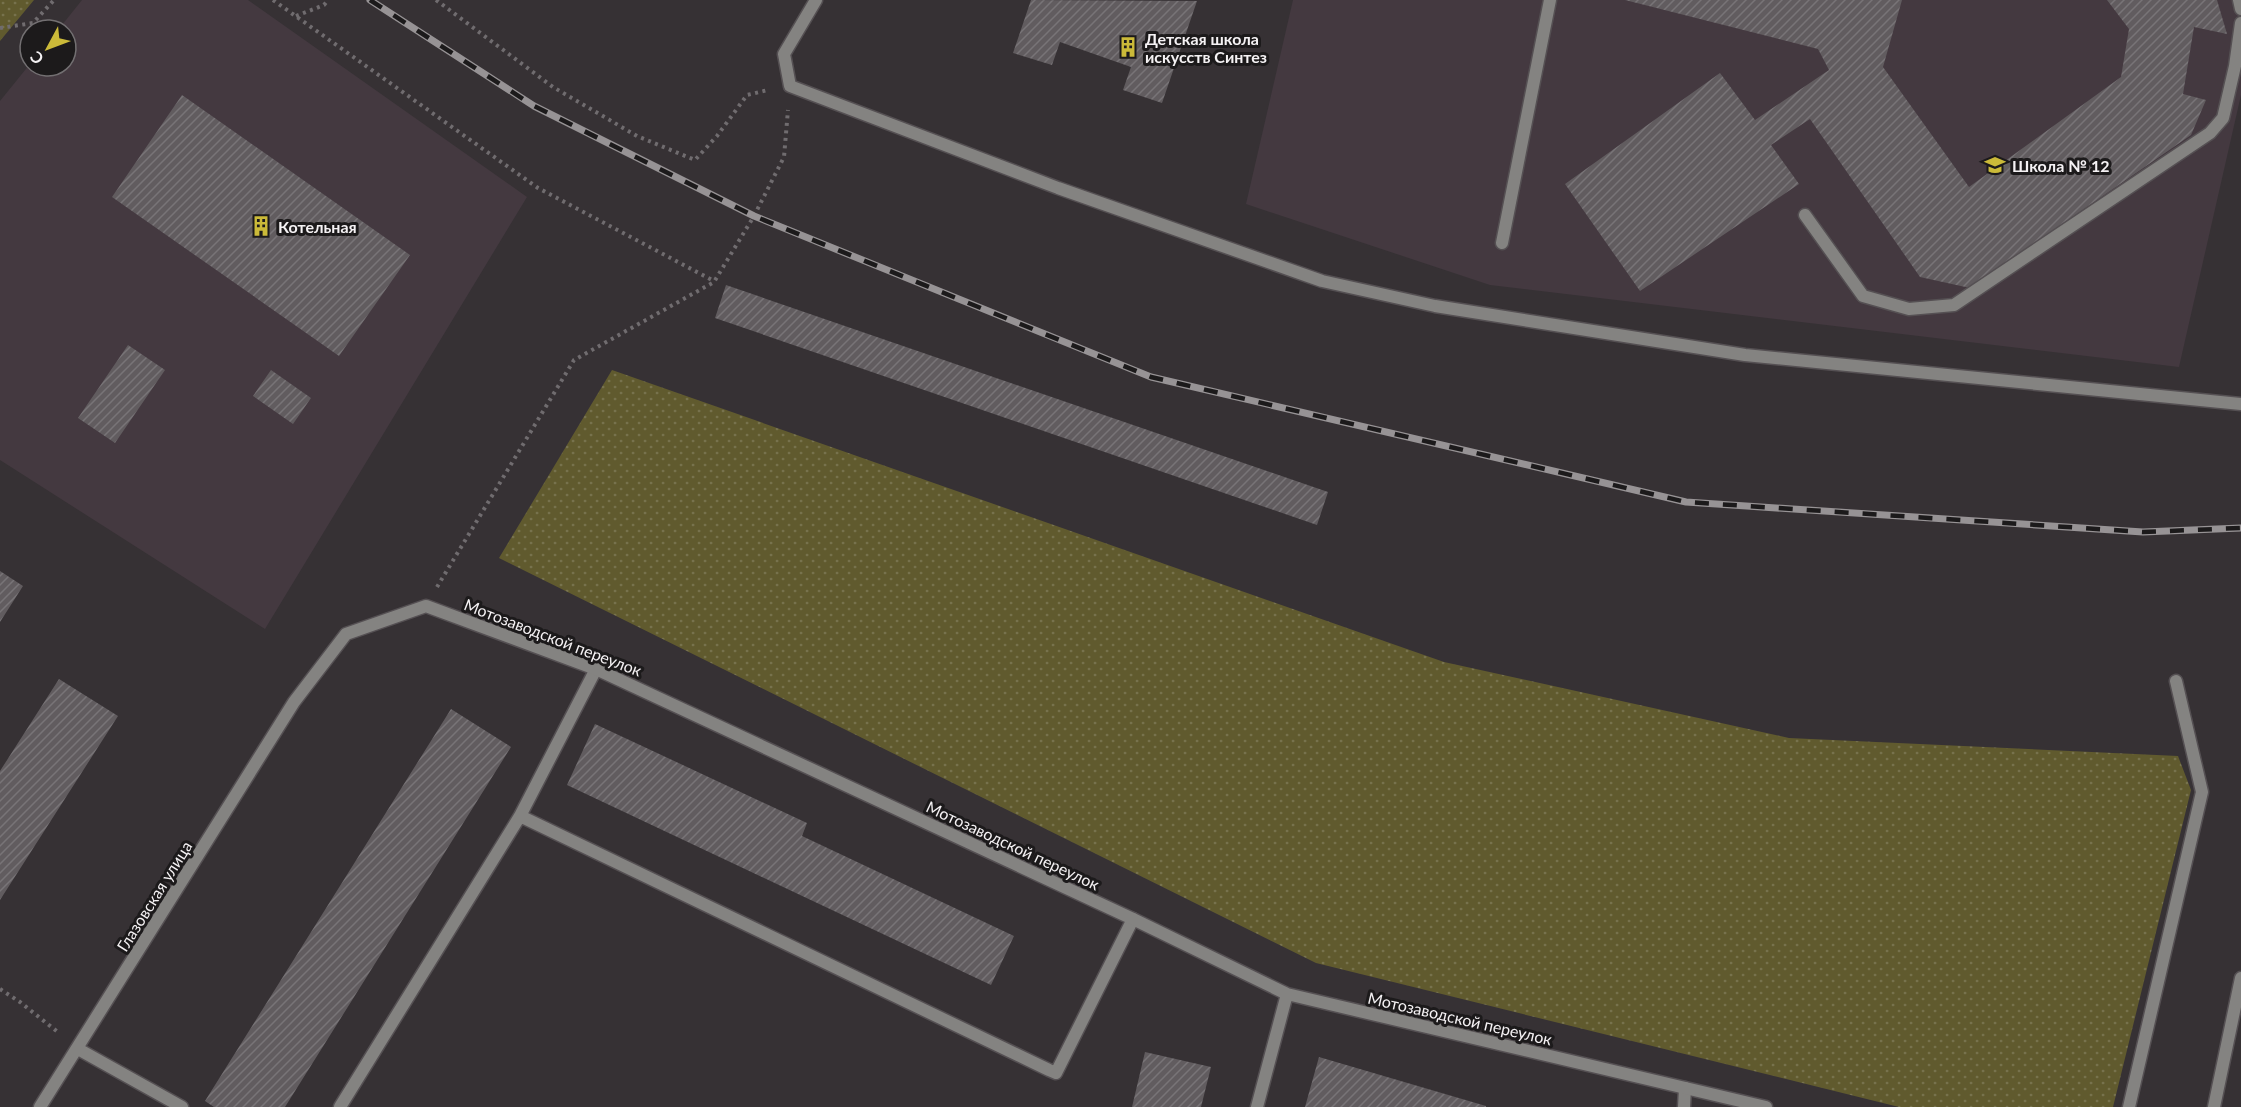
<svg xmlns="http://www.w3.org/2000/svg" width="2241" height="1107" viewBox="0 0 2241 1107" font-family="Lato,sans-serif">
  <style>
    .built { fill: #443940 }
    .park { fill: url(#park-dots) }
    .building { fill: url(#building-hatch) }
    .lines { fill: none; stroke-linecap: round; stroke-linejoin: round }
    .service-casing { stroke: #555053; stroke-width: 15 }
    .minor-casing { stroke: #555053; stroke-width: 15 }
    .tertiary-casing { stroke: #555053; stroke-width: 15 }
    .path { stroke: #706c6f; stroke-width: 4; stroke-dasharray: 3 4.5; stroke-linecap: butt }
    .service { stroke: #848381; stroke-width: 12 }
    .minor { stroke: #848381; stroke-width: 12 }
    .tertiary { stroke: #848381; stroke-width: 12 }
    .rail-casing { stroke: #979395; stroke-width: 7 }
    .rail { stroke: #1c1a1b; stroke-width: 4.5; stroke-dasharray: 14; stroke-linecap: butt }
    .labels { text-anchor: middle; dominant-baseline: central; stroke-width: 6; stroke-linejoin: round; paint-order: stroke }
    .poi-label { font-size: 16px; font-weight: bold; fill: #f5f2f4; stroke: #1c1a1b; text-anchor: start }
    .street-label { font-size: 16px; fill: #f5f2f4; stroke: #1c1a1b }
  </style>
  <defs>
    <pattern id="park-dots" width="8" height="8" patternUnits="userSpaceOnUse" patternTransform="scale(1.5)"><rect width="8" height="8" fill="#605a2e"/><path d="M2 2h.1M6 6h.1" fill="none" stroke="#77724d" stroke-width="1.8" stroke-linecap="round"/></pattern>
    <pattern id="building-hatch" width="6" height="6" patternUnits="userSpaceOnUse" patternTransform="scale(1.5)"><rect width="6" height="6" fill="#615c5f"/><path d="M-1 1l2-2M0 6l6-6M5 7l2-2" fill="none" stroke="#787477"/></pattern>
  </defs>
  <rect width="100%" height="100%" fill="#363134"/>
  <path class="built" d="M82,0H248L527,197L265,629L0,460V101L30,64V66H66V30H58Z
    M1293,0H2241V95L2179,367L1490,285L1246,204Z"/>
  <path class="park" d="M0,0H34L0,41Z
    M612,370L1444,662L1789,738L2178,756L2191,790L2113,1107H1899L1316,963L499,558Z"/>
  <path class="building" d="M1031,0L1197,1L1162,103L1123,90L1131,67L1060,42L1052,65L1013,53Z
    M1625,0H1902L1883,67L1969,187L2121,77L2129,29L2107,0H2217L2227,34L2194,27L2183,94L2206,100L2191,135L1970,288L1920,277L1810,119L1771,145L1799,184L1640,291L1565,184L1720,73L1755,120L1829,70L1818,49Z
    M182,95L410,255L339,356L112,197Z
    M726,285L1328,492L1317,525L715,318Z
    M128,345L165,370L115,443L78,418Z
    M271,370L311,398L293,424L253,396Z
    M0,571L23,586L0,622Z
    M59,679L118,716L0,900V771Z
    M451,709L511,747L285,1107H214L205,1101Z
    M595,724L807,823L802,836L1014,936L991,985L567,785Z
    M1145,1052L1211,1067L1201,1107H1132Z
    M1319,1057L1486,1106V1107H1305Z"/>
  <g class="lines">
    <g class="service-casing">
      <path id="service" d="M2239,0L2241,9
        M1805,215L1863,296L1909,309L1954,305L2210,133L2223,118L2235,66L2241,23
        M1502,243L1550,0
        M596,669L520,816L1049,1070L1056,1073L1133,919
        M340,1107L520,816
        M1684,1107L1685,1088
        M2129,1107L2202,792L2176,681"/>
    </g>
    <g class="minor-casing">
      <path id="minor" d="M816,0L784,54L790,86L1058,188L1322,281L1435,306L1745,355L2241,404
        M78,1049L182,1107
        M40,1107L294,702L346,634L426,606L596,669L1133,919L1287,994L1766,1107
        M1257,1107L1287,994"/>
    </g>
    <g class="tertiary-casing">
      <path id="tertiary" d="M2214,1107L2241,978"/>
    </g>
    <path class="path" d="M273,0L538,188L714,281
      M436,0L553,87L637,136L695,160L717,136L747,95L768,90
      M296,16L324,5L328,0
      M0,28L33,23L54,0
      M437,587L574,360L714,282L754,216L784,157L788,110
      M0,989L20,1002L59,1033"/>
    <use href="#service" class="service"/>
    <use href="#minor" class="minor"/>
    <use href="#tertiary" class="tertiary"/>
    <g class="rail-casing">
      <path id="rail" d="M370,0L534,106L754,216L1151,377L1686,502L2143,532L2241,528"/>
    </g>
    <use href="#rail" class="rail"/>
  </g>
  <defs>
    <g id="building-bare" transform="scale(1.62)"><path d="M-4-6H4V6H1V3H-1V6H-4ZM-2.5-4.3h1.7v1.8h-1.7ZM.8-4.3h1.7v1.8H.8ZM-2.5-1h1.7V.8h-1.7ZM.8-1h1.7V.8H.8Z" fill="#cbba39" stroke="#1c1a1b" stroke-width="2.5" paint-order="stroke"/></g>
    <g id="school-bare" transform="scale(1.62)"><path d="M0-5L7-2L0 1L-7-2ZM-4 1L0 2.5L4 1V4Q0 6-4 4Z" fill="#cbba39" stroke="#1c1a1b" stroke-width="2.5" paint-order="stroke"/></g>
  </defs>
  <g fill-rule="evenodd">
    <use href="#building-bare" x="1128" y="47"/>
    <use href="#school-bare" x="1995" y="165"/>
    <use href="#building-bare" x="261" y="226"/>
  </g>
  <g class="labels">
    <g class="poi-label">
      <text x="1145" y="38">Детская школа<tspan x="1145" dy="18">искусств Синтез</tspan></text>
      <text x="2012" y="165">Школа № 12</text>
      <text x="278" y="226">Котельная</text>
    </g>
    <g class="street-label">
      <text transform="translate(553 637) rotate(21)">Мотозаводской переулок</text>
      <text transform="translate(1013 845) rotate(25)">Мотозаводской переулок</text>
      <text transform="translate(154 896) rotate(-58)">Глазовская улица</text>
      <text transform="translate(1460 1018) rotate(13)">Мотозаводской переулок</text>
    </g>
  </g>
  <g transform="translate(48 48) rotate(229)"><circle r="28" fill="#1c1a1b" stroke="#737072" stroke-width="1.5"/>
  <path d="M0-4.5L10 22L0 15L-10 22Z" fill="#cbba39"/>
  <text y="-9" font-size="16" font-weight="bold" text-anchor="middle" fill="#f5f2f4">С</text>
  </g>
</svg>
